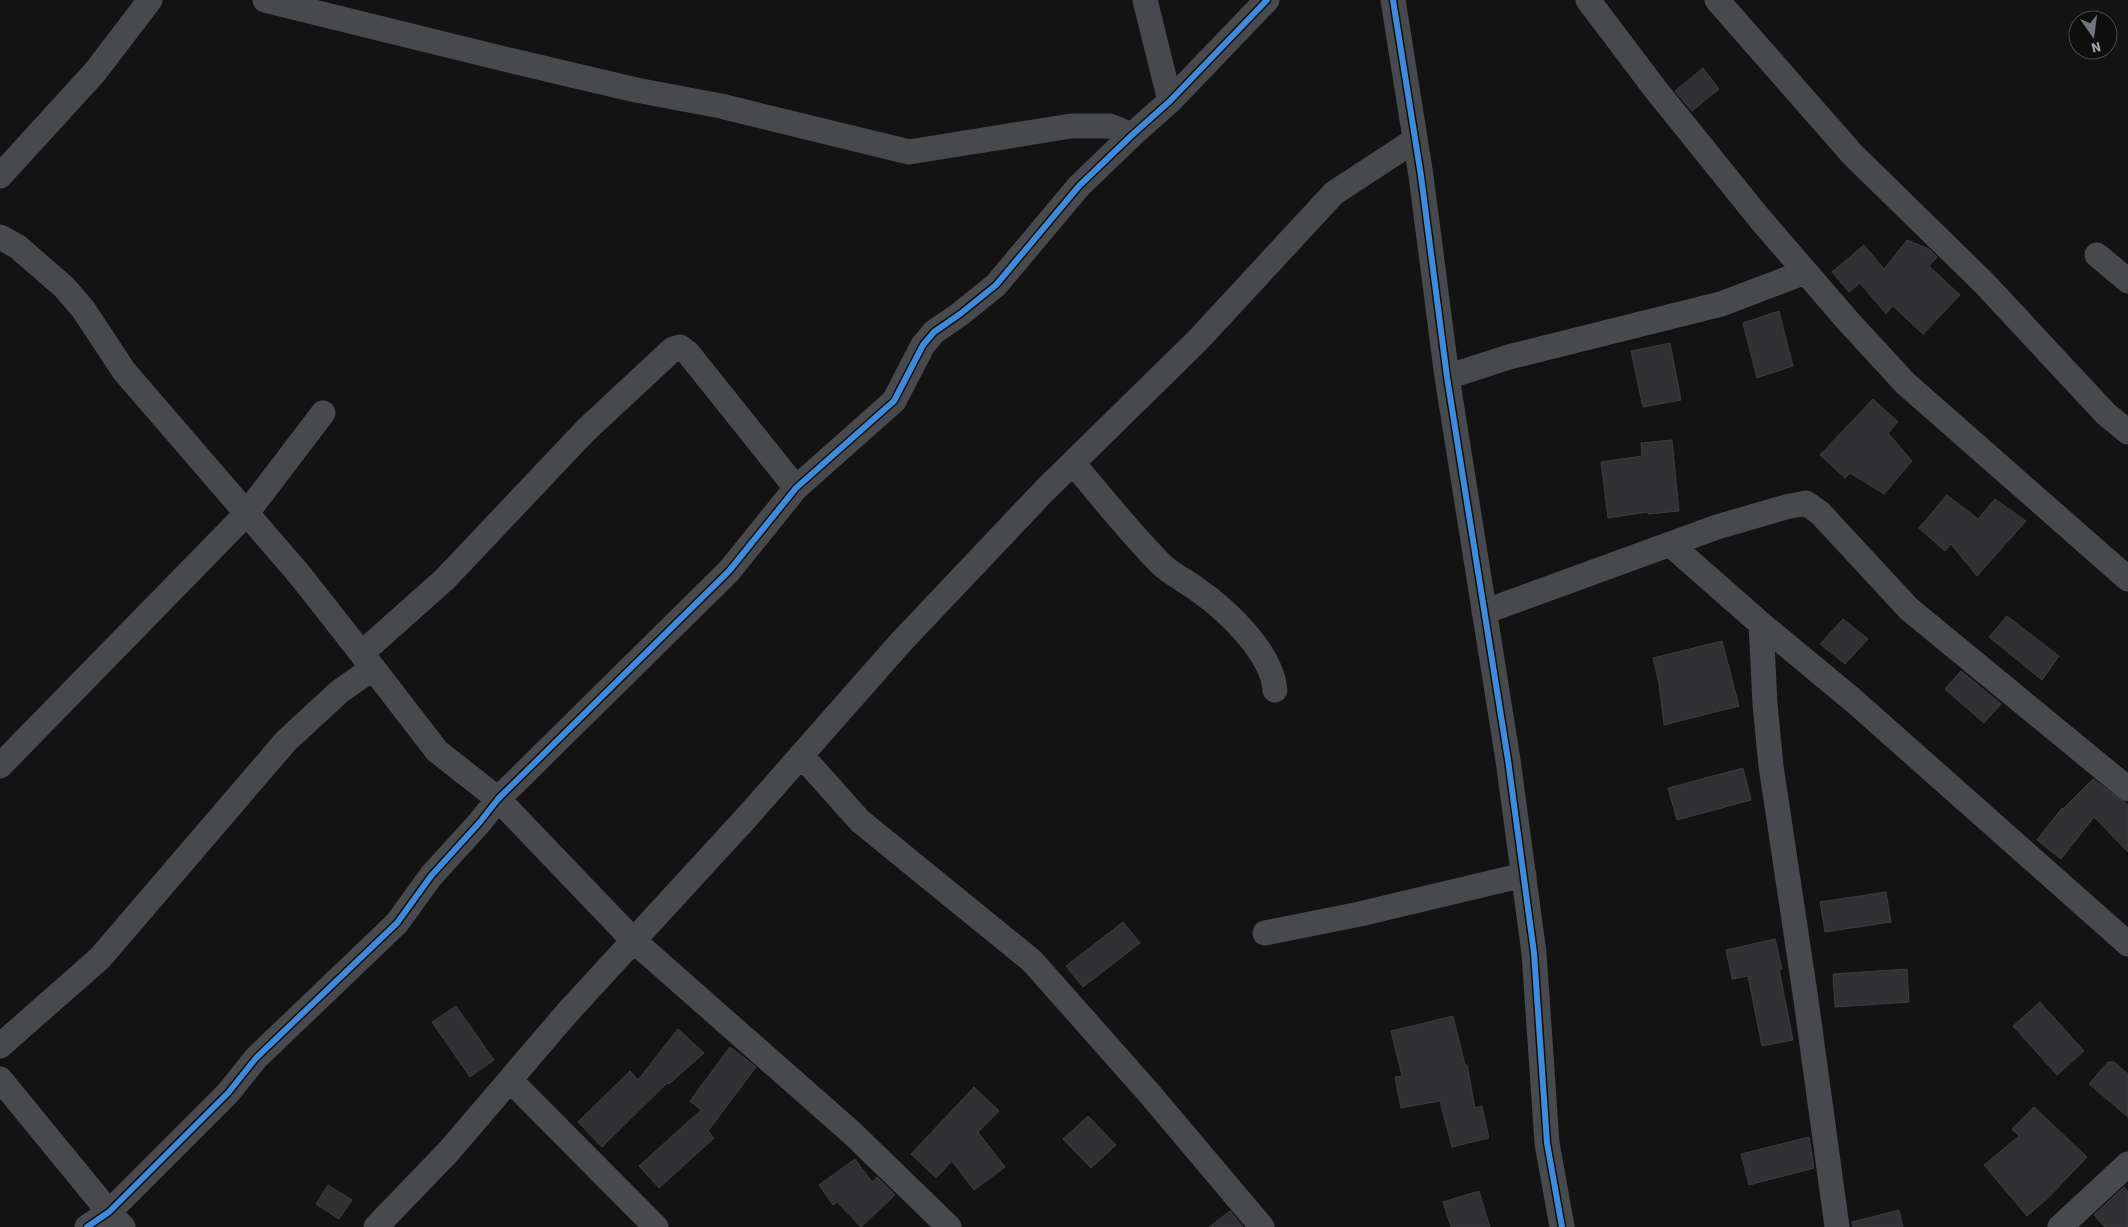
<svg xmlns="http://www.w3.org/2000/svg" width="2128" height="1227" viewBox="0 0 2128 1227" font-family="'Source Sans 3',sans-serif">
  <style>
    .building { fill: #313133; stroke: #3c3d40 }
    .lines { fill: none; stroke-linecap: round; stroke-linejoin: round }
    .minor { stroke: #48494c; stroke-width: 25 }
    .cycleway-casing { stroke: #0e0e0f; stroke-width: 9 }
    .cycleway { stroke: #408adc; stroke-width: 6 }
  </style>
  <rect width="100%" height="100%" fill="#131314"/>
  <path class="building" d="M1703,68L1719,89L1692,111L1675,91Z
    M1907,240L1929,249L1937,257L1929,266L1960,295L1923,334L1893,306L1886,314L1860,283L1849,292L1832,272L1864,245L1884,269Z
    M1779,311L1793,366L1757,378L1743,323Z
    M1670,343L1681,400L1643,407L1631,351Z
    M1873,399L1898,422L1888,433L1912,461L1884,494L1850,473L1845,478L1820,455Z
    M1672,440L1679,511L1648,514V512L1608,518L1601,462L1642,456L1641,443Z
    M1947,495L1978,519L1995,499L2026,521L1977,576L1951,544L1945,551L1919,528Z
    M2007,616L2059,656L2042,680L1989,637Z
    M1843,619L1868,639L1845,664L1820,644Z
    M1722,641L1739,706L1664,725L1659,683L1653,658Z
    M1961,671L2001,704L1984,723L1945,689Z
    M1743,768L1751,800L1677,820L1668,788Z
    M2093,779L2128,805V852L2094,817L2061,859L2037,840L2062,808L2063,809Z
    M1886,892L1891,922L1825,932L1820,902Z
    M1123,922L1140,943L1083,987L1066,966Z
    M1775,939L1782,969H1779L1793,1040L1762,1046L1748,976L1732,979L1726,950Z
    M1907,969L1909,1002L1835,1007L1833,974Z
    M2040,1002L2084,1051L2057,1075L2013,1026Z
    M456,1006L494,1060L470,1077L432,1022Z
    M1453,1016L1465,1065H1467L1475,1108L1482,1106L1489,1138L1452,1147L1440,1101L1401,1108L1395,1077L1402,1076L1391,1031Z
    M678,1029L704,1053L669,1084L667,1083L602,1147L578,1122L630,1071L638,1080Z
    M730,1047L756,1067L708,1131L714,1138L659,1188L639,1166L701,1110L690,1101Z
    M2108,1062H2114L2128,1074V1117L2089,1084Z
    M974,1087L999,1111L978,1132L1005,1167L974,1190L952,1161L936,1178L911,1154Z
    M2034,1107L2087,1157L2049,1197L2027,1216L1984,1165L2019,1136L2012,1129Z
    M1088,1116L1116,1145L1091,1168L1063,1139Z
    M1809,1137L1814,1168L1749,1185L1741,1154Z
    M855,1159L872,1182L877,1177L895,1195L861,1227L837,1202L833,1205L819,1185Z
    M328,1185L352,1200L339,1219L316,1204Z
    M2124,1187L2128,1192V1227H2105L2094,1215Z
    M1479,1191L1490,1227H1451L1443,1202Z
    M1899,1210L1903,1227H1853L1852,1222Z
    M1230,1211L1243,1227H1209Z"/>
  <g class="lines">
    <path class="minor" d="M265,0L517,62L636,90L721,106L909,152L1071,126H1110L1132,135
      M1145,0L1170,101
      M1393,0L1421,176L1447,377L1508,760L1534,953L1547,1143L1562,1227
      M1588,0L1656,90L1760,219L1848,321L1905,383L2128,579
      M1717,0L1853,155L1984,283L2106,414L2128,432
      M0,176L95,72L150,0
      M0,237L18,247L64,287L83,309L124,371L299,574L373,668L339,692L286,741L100,958L0,1046
      M2097,255L2128,281
      M1447,377L1509,357L1721,304L1805,272
      M1073,463C1102,497 1129,532 1161,564C1171,574 1186,581 1198,590C1228,611 1272,653 1275,690
      M1670,544L1761,624L1854,701L2128,944
      M1484,612L1717,527L1786,507L1806,503L1820,513L1909,609L2128,789
      M1761,624L1765,704L1771,766L1806,1000L1837,1227
      M362,653L445,579L586,430L673,349L680,347L688,353L796,488
      M373,668L437,751L498,799L634,941L852,1133L949,1227
      M801,755L860,821L1032,961L1149,1093L1262,1227
      M0,766L246,514L323,413
      M1265,933L1360,914L1524,875
      M0,1079L109,1212L123,1227
      M510,1080L656,1227
      M87,1227L109,1212L228,1093L256,1058L397,923L431,876L480,822L498,799L729,571L796,488L894,401L923,345L934,332L960,314L996,285L1079,186L1132,135L1170,101L1267,0
      M376,1227L449,1151L567,1013L746,818L901,642L1044,491L1198,340L1334,193L1415,140
      M2060,1227L2128,1164"/>
    <g class="cycleway-casing">
      <path id="cycleway" d="M1393,0L1421,176L1447,377L1508,760L1534,953L1547,1143L1562,1227
        M87,1227L109,1212L228,1093L256,1058L397,923L431,876L480,822L498,799L729,571L796,488L894,401L923,345L934,332L960,314L996,285L1079,186L1132,135L1170,101L1267,0"/>
    </g>
    <use href="#cycleway" class="cycleway"/>
  </g>
  <g transform="translate(2093 35) rotate(166)"><circle r="24" fill="#0e0e0f" stroke="#4a4c51"/>
  <path d="M0-4L9 19L0 12L-9 19Z" fill="#71757d"/>
  <text y="-8" font-size="14" font-weight="bold" text-anchor="middle" fill="#a4aab5">N</text>
  </g>
</svg>
